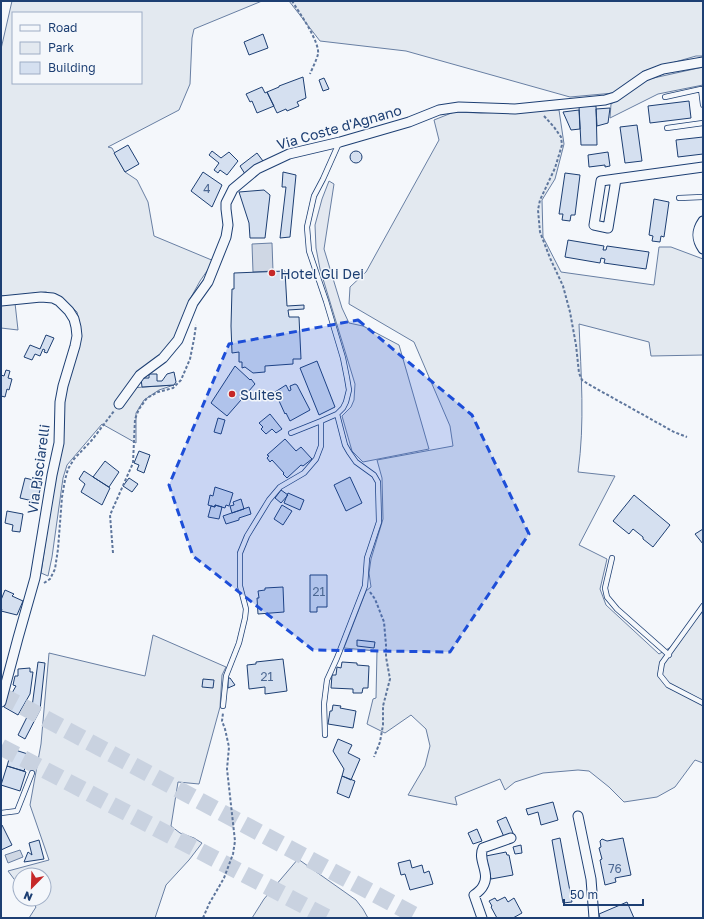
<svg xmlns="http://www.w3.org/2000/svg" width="704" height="919" viewBox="0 0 704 919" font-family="'Golos Text',sans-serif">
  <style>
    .green { fill: #e3e9f0; stroke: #687fa3; fill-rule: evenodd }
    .parking { fill: #e3e8f0; stroke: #687fa3 }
    .water { fill: #cfd7e4; stroke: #687fa3 }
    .building { fill: #d5e0f0; stroke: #1d3f73 }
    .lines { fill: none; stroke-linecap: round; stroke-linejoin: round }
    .motorway-tunnel { stroke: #c9d2e0; stroke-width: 17; stroke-dasharray: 17 8; stroke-linecap: butt }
    .service-casing { stroke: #1d3f73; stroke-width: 6 }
    .minor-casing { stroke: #1d3f73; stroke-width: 11 }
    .path { stroke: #5e769c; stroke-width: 2; stroke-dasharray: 3 2; stroke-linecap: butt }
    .service { stroke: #f4f7fb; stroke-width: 4.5 }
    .minor { stroke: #f4f7fb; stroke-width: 9 }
    .marked { fill: #1d4ed8; fill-opacity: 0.2; stroke: #1d4ed8; stroke-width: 3; stroke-dasharray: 8 5; stroke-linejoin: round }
    .poi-dot { fill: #c62828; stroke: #f4f7fb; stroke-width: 1.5 }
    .labels { text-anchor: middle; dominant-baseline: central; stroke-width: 3; stroke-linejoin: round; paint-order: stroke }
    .number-label { font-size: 12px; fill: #4b6792 }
    .street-label { font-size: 14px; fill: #1d3f73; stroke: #f4f7fb }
    .poi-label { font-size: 14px; fill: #1d3f73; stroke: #f4f7fb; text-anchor: start }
  </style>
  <rect width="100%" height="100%" fill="#f4f7fb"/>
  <path class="green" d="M12,1H262L194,29L192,38L190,84L179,110L108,147L112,148L125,172L137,180L148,202L154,236L214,261L200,281L189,301L177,334L164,355L130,388L174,385L159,390L144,400L136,413V443L102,424L67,465L63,478L52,557L48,576L41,573L54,483L60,457L63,440L64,399L80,325L77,312L64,299L46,292L8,296H2L1,294V49ZM13,13H141V83H13Z
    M289,1H703V56H696L644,71L614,93L570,97L406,51L320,41Z
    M703,67V85L658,94L610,118L611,104L649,79Z
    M559,110L564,144L555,179L542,200L543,237L561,272L654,285L659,247H671L703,259V355L651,356L649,342L579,324C581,374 585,423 578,472L615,476L579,545L607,559L600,589L606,605L659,654L676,644L703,611V763L695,760L675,787L657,797L624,802L609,787L589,771L578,770L543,773L515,782L505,790L500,779L455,797L457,805L408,795L425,766L430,746L426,729L411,715L385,733L367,724L373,699L376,698L377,651L344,648L366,591L371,587L369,573L371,559L383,519L382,478L377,460L453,446L450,426L414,342L349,304L350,287L366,272L439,140L434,120L454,112L481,113Z
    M15,303L18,330L1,328V305Z
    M153,635L226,667L222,675L220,707L199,784L178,782L171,826L180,833L194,838L202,843L189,860L166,885L155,918H29L36,907L30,899H44V875H20V887L8,871L49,860L30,805L41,744L49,653L145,676Z
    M298,859L356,900L363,909L368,918H252L264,899Z"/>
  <path class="parking" d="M329,181L334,184L324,249L342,308L349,323L363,326L399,345L429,449L363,462L352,451L342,416L351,407L354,400L355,384L320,269L316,248L315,225L322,199Z"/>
  <path class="water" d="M272,243L273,271L253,272L252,244Z
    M20,850L23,857L8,863L5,855Z"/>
  <path class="building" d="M263,34L268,48L249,55L244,42Z
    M303,77L306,98L297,102L299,106L287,111L286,109L277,113L267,92L279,87V86Z
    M324,78L329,89L323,91L319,80Z
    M262,87L265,93L267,92L274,106L257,113L252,101L250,102L246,94Z
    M689,101L691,118L650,123L648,106Z
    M579,106H596L597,145H581Z
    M610,108L608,123L597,126L596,109Z
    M579,110L580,129L571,130L563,112Z
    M637,125L642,161L625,163L620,127Z
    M703,137V154L678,157L676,140Z
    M128,145L139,164L125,172L114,153Z
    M350 157a6 6 0 1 1 12 0a6 6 0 1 1-12 0Z
    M212,151L221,158L229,152L238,161L227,175L220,170L218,173L214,170L219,163L209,155Z
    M608,152L610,166L605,167V165L589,167L588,155Z
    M257,153L263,161L245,174L240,166Z
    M203,172L222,185L212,207L191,191Z
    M283,172L296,175L290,237L280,238L286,187H282Z
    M565,173L580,175L575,215H571L570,221L562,220L563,214H559Z
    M264,190L270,195L265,238H250L249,223L239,192Z
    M654,199L669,202L664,237L661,236L660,242L652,241L653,236L649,235Z
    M568,240L604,246L603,250H606L607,246L649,252L646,269L604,263L605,259L601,258L600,263L565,257Z
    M285,271L287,306L304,305V309L288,310L289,317H299L301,359H293V364L265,366V372L253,373L245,367L242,368V362H239V352L232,353L231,326L232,289H234V273Z
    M46,335L54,338L47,353L44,352L45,350L43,349L40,356L35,354L32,360L24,357L30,345L40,349Z
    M317,361L335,407L319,415L300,368Z
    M235,366L250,380L251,379L255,384L227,416L211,403Z
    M6,370L10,371L8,378L12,379L9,390L7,389L5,397L1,396V375L4,376Z
    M174,372L176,382L174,385L142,387L141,378H149V374H157V381H162L167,374Z
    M295,384L297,385L310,410L290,421L286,413L285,414L275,392L286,385L289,391L291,390L290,386Z
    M270,414L282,429L276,433L272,429L266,434L261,429L263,427L259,423Z
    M218,418L225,420L221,434L214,432Z
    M285,439L296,451L301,447L312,459L303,466L301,465L287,478L283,474L284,473L272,460L270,462L267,458L269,456L267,455Z
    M139,451L150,455L144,473L137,470L139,465L134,463Z
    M105,461L119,472L109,487L93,477Z
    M84,471L110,488L102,505L81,492L85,484L79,479Z
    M350,477L362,503L346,511L334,485Z
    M25,478L42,482L37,502L20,498Z
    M129,478L138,484L132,492L123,486Z
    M215,487L233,493L229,506L226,505L225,508L215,505V507L208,505L210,495L213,496Z
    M281,490L288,495L281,503L275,498Z
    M288,493L304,500L300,510L284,503Z
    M634,495L670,525L653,547L643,539V537L633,529L629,534L613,521Z
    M241,499L244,509L232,513L230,506L234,505L233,502Z
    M215,505L222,507L219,519L208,517L211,506L215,507Z
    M282,505L292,511L283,525L274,519Z
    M249,507L251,514L239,518V520L226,524L223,516Z
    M7,511L23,514L20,532L12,531L13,525L5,523Z
    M703,529V544L695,534Z
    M310,575H327V607H317V612H310Z
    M283,587L284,612L258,614L257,598H259L258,591L265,590V588Z
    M5,590L14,594L12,596L23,601L17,615L1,611L2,609H1V600Z
    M357,640L375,642L374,648L357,646Z
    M283,659L287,691L265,694V687L249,689L247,665L256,664V662Z
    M38,662L45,663L40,710L25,739L18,735L32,707Z
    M342,662L357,663V665L369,666L368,688H363L362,693H353V689L331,688L332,675H336L337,667L341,668Z
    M30,668V672H33L30,694L18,715L4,707L16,686L13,685L15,676H18V669Z
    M228,678H230L235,685L228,688Z
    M203,679L214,680L213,688L202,687Z
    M333,705L341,706L340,708L356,711L353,728L328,724L330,711H332Z
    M338,739L352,745L348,753L360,759L351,780L342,776L344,769L333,751Z
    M12,749L34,756L30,770L25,768L24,771L7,766Z
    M7,766L26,772L20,791L1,785Z
    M342,776L355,781L349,798L337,793Z
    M553,802L558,820L541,825L538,812L528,815L526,809Z
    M506,817L513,833L504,837L497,821Z
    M2,825L12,845L1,850V826Z
    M477,829L482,841L473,844L468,833Z
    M560,838L572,902L563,903L552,840Z
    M623,838L631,875L615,878L616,882L605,885L600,860L602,859L599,848L601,847L600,841L602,839L607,841Z
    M39,840L44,859L24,862L28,852L32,855L29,843Z
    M521,845L522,853L515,854L513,847Z
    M506,852L507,855H509L513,875L491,879L486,856Z
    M410,860L412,868L422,865L424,873L429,871L433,884L410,890L405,874L401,875L398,863Z
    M505,897L508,902L514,898L522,913L513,918H497L491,907L492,906L489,901L495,898L497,901Z
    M627,902L634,918H600L599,914Z"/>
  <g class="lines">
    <path class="motorway-tunnel" d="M1,695L420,918
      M1,747L328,918"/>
    <g class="service-casing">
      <path id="service" d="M665,97L701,89L703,105
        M667,128L703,123
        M679,198L703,197
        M291,433L321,421
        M612,558L605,588L607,597L617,609L669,655
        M703,606L662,663L660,675L668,685L703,703
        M223,706L226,676L239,643L245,618L246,609L240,586V553L247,536L269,500L280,487L304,473L316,459L321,446V421L337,414L343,408L346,402L349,390L347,378L343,358L326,301L309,251L307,227L314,196L323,179L339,143
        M325,735L324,704L327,680L337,658L365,586L367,558L379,522L378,482L374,475L356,462L349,452L345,445L337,414
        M1,813L17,811L32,773"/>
    </g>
    <g class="minor-casing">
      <path id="minor" d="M616,179L608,228L594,225L601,181L703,167
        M703,221C696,231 696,239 703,249
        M1,301L41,297L53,298L59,301L69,311L74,319L76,327L77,336L75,346L63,386L60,402L59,443L52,475L35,578L18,638L1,702
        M119,404L140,375L163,358L178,340L193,303L208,282L226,237L228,225L226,209V203L233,189L257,169L289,154L340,142L409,122L439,110L459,107L515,109L605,100L615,97L645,76L663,69L703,62
        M578,816L591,879L594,918
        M482,918L474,895C477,893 481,890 483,886C491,873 477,860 483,848L511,838"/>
    </g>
    <path class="path" d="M292,1C299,12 320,42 318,54C317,59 312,69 310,74
      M544,116L554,127L561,137L562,145L555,168L540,200L538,210L540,232L550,258L563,286L570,312L576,345L579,373L582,380L588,384L674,432L687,437
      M113,553L110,515L133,463L135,419L139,409L147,398L158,392L173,388L181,380L190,359L194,339L196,325
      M44,583L50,579L55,569L58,549L62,497L65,480L68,469L74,459L92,440L114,411
      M370,592L375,599L384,622L386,645V657L390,679L383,706V725L380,742L374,757
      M203,918L209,904L224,878L233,854L235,841L227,769L229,747L225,729L222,721L223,713"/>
    <use href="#service" class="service"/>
    <use href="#minor" class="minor"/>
  </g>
  <path class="marked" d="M358,320L472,415L529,534L450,652L313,650L193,556L169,485L229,344Z"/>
  <g class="poi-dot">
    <circle cx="272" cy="273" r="4"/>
    <circle cx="232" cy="394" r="4"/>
  </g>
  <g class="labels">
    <g class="number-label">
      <text x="207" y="188">4</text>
      <text x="319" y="591">21</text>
      <text x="267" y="676">21</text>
      <text x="615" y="868">76</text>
    </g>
    <g class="street-label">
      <text transform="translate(339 127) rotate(-16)">Via Coste d'Agnano</text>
      <text transform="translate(38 469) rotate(-82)">Via Pisciarelli</text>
    </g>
    <g class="poi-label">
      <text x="280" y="273">Hotel Gli Dei</text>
      <text x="240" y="394">Suites</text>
    </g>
  </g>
  <rect width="704" height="919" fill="none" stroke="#1d3f73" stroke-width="4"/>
  <rect x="12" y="12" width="130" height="72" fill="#f4f7fb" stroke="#9eadc5"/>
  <rect x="20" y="25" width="20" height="6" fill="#f4f7fb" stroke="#9eadc5"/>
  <text x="48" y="32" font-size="12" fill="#1d3f73">Road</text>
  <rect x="20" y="42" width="20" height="12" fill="#e3e9f0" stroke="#9eadc5"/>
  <text x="48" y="52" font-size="12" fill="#1d3f73">Park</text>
  <rect x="20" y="62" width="20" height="12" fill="#d5e0f0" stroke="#9eadc5"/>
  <text x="48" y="72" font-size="12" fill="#1d3f73">Building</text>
  <g transform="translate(32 887) rotate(203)"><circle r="19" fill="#f4f7fb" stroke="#9eadc5"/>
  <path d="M0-3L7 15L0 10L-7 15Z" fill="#c62828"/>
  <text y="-6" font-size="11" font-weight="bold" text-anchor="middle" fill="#1d3f73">N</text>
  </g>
  <path d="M564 899v6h79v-6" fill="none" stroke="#1d3f73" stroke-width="2"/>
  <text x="570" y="899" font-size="12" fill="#1d3f73" stroke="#f4f7fb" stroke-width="3" paint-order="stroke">50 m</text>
</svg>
